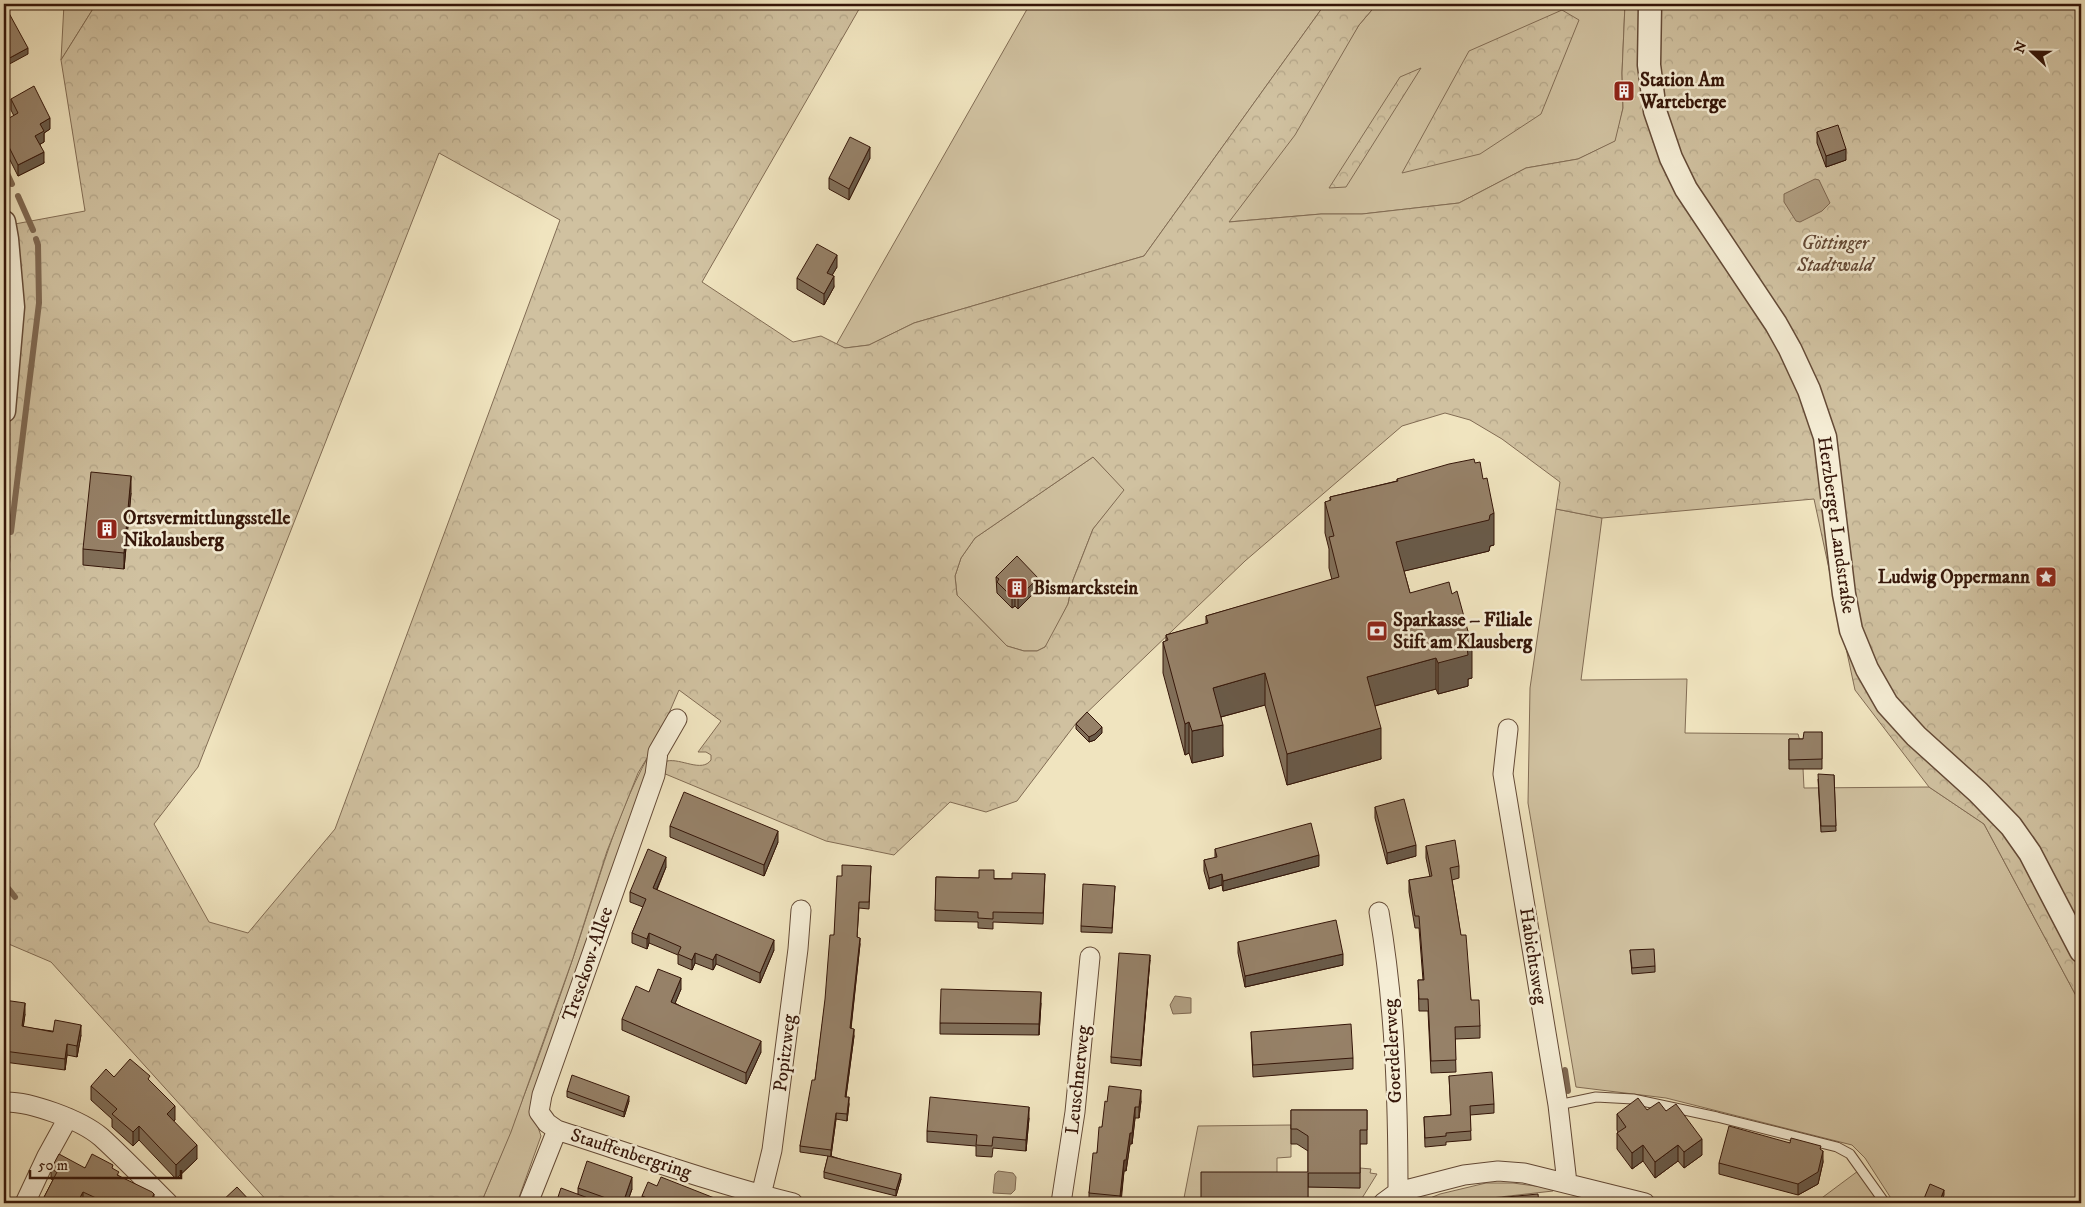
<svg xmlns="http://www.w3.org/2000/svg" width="2085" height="1207" viewBox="0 0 2085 1207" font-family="'IM FELL DW Pica',serif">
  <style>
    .green { fill: #d0c1a0; stroke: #826c54 }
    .forest { fill: url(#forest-crowns); stroke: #826c54; fill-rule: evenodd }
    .water { fill: #b09e81; stroke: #7f6851 }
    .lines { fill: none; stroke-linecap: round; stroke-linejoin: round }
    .stream { stroke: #7f6851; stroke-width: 6 }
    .service-casing { stroke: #644a36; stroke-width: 11 }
    .minor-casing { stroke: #644a36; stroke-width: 21 }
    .tertiary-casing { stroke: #644a36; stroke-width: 25 }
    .service { stroke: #f5edd5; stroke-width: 9 }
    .minor { stroke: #f5edd5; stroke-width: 19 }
    .tertiary { stroke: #f5edd5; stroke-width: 22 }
    .wall { fill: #816f59; stroke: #351609 }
    .shaded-wall { fill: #695a49; stroke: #351609 }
    .building { fill: #968168; stroke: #351609 }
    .labels { text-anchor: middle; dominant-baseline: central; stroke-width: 5; stroke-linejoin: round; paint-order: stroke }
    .poi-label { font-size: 19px; font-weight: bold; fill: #351609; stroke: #f5edd5; text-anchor: start }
    .park-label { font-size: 19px; font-style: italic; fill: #644936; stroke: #f5edd5 }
    .street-label { font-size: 19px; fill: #351609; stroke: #f5edd5 }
  </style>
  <defs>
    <pattern id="forest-crowns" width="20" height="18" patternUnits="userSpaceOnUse" patternTransform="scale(1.25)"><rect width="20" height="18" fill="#d0c1a0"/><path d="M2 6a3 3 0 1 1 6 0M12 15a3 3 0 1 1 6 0" fill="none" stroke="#b3a588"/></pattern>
  </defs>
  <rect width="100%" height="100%" fill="#f0e4bf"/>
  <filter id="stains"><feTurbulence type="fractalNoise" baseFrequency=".004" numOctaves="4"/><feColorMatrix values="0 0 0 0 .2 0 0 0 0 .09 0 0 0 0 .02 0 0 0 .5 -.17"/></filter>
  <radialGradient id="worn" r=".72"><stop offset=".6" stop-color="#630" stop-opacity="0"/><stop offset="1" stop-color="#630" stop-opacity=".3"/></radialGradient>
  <path class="green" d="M64,4H96L61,60Z
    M1030,4H1325L1144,256L914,323L869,345L845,348L836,345Z
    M1377,4H1625L1622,73L1623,108L1616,141L1578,159L1526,168L1459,203L1362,214H1321L1228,222L1255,187L1359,25Z
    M1093,457L1125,490L1093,529L1073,580L1068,604L1052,637L1045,647L1037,651H1024L1007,646L957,595L955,576L961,558L975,538Z
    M1556,509L1602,518L1581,680L1687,679L1685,733L1798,734L1802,748L1804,788L1929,787L1984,824L2081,1005V1203H1894L1865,1158L1852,1145L1666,1098L1576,1087L1528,803L1530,688Z
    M656,743L533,1112L541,1136L517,1203H481C515,1123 545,1041 573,958C598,885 616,809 656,743Z
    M1291,1125V1157L1277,1158V1187L1201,1203H1183L1198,1126Z
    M1360,1168L1371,1169L1370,1173L1377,1174L1359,1203H1308V1187L1360,1188Z
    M1858,1171L1879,1203H1815Z
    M1486,1183H1513L1550,1188L1553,1191L1447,1203H1418L1440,1194Z"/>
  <path class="forest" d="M96,4H862L702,282L793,342L821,336L845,348L869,345L914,323L1144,256L1325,4H1377L1359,25L1295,135L1229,222L1321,214H1362L1459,203L1526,168L1578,159L1615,141L1623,108L1622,73L1625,4H2081V1005L1984,824L1929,787L1855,690L1814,499L1602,518L1556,509L1560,482L1502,439L1470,420L1445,413L1402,426L1245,561L1077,722L1017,801L986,812L950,802L894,855L826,841L663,773V767L667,761C681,758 702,773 711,760V755L706,752H698L721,721L679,690L656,743L638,773L607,851L573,958L511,1132L481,1203H269L51,962L4,942V226L85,211L61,60ZM439,153L560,220L335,829L248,933L209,922L154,824L198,767ZM1093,457L1124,490L1093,529L1073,580L1068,604L1045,647L1037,651H1024L1007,646L957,595L955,576L961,558L975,538Z
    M1562,10L1579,20L1541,114L1480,154L1402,173L1469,51Z
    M1421,68L1346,187L1329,188L1400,77Z"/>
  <path class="water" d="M1815,179L1819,180L1830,203L1822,211L1800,222L1796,221L1784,202V194Z
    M1175,996L1191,998V1013L1173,1014L1170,1005Z
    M998,1171L1013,1173L1016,1177L1015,1190L1011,1194L993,1193L995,1174Z"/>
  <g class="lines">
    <path class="stream" d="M4,167L12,184
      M18,196L33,230
      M11,532L39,303L38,245L36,239
      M4,587L8,555
      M4,883L15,897
      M1565,1070L1568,1091"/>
    <g class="service-casing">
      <path id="service" d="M1558,1105L1596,1097L1633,1099L1717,1117L1837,1147L1850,1154L1885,1203
        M1411,1189L1412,1203"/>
    </g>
    <g class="minor-casing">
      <path id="minor" d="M677,719L658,752L655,775L542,1095L539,1112L547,1123L557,1130C635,1155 713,1183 793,1203
        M1508,729L1503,774L1558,1105L1567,1183
        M1379,912C1395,1004 1398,1099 1398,1192
        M4,1102C30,1101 81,1120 101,1137C124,1158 146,1181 168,1203
        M761,1195L772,1150L798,949L801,910
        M25,1203L47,1156L68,1118
        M528,1203L557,1130
        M1061,1203L1075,1112L1090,957
        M1383,1203L1398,1192L1464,1175L1498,1171L1524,1173L1645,1203"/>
    </g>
    <g class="tertiary-casing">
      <path id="tertiary" d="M1650,4L1649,65L1655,111L1671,158L1686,189L1776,324L1790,349L1809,390L1825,437L1844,594L1851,630L1867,669L1887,704L1916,736L1978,792L2011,826L2030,853L2081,951
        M4,222L7,239L13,307L4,411"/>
    </g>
    <use href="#service" class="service"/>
    <use href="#minor" class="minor"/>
    <use href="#tertiary" class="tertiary"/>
  </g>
  <path class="wall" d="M11,99L50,129L44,133V142L40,144L44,163L18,176L4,148V121L14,116L11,110Z
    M1817,132L1846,160L1826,167L1817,143Z
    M870,158L849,200L829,189V178Z
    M837,267L832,275L834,287L824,305L797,289V278Z
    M1397,479L1494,545L1490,546L1489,551L1404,571L1410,593L1472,678L1468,679V686L1438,694L1436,689L1375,706L1381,759L1287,785L1265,705L1221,717L1223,756L1192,763L1189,753L1185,755L1163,673V642L1166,641V635L1206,624V616L1332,580L1329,568V549L1325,533V502L1330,501V497L1397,481Z
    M131,493L124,569L83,565V549Z
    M996,577L1038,589L1018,609L1015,606L1012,608L997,593Z
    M1076,724L1102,733L1095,740L1089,742L1076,729Z
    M1822,732V769H1789V739H1803Z
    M1834,775L1836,831L1821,832L1818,779Z
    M1375,807L1416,856L1387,864L1375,818Z
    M670,826L778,842L764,876L670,837Z
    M1426,846L1459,866V878L1452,880L1471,1000L1480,1026V1038L1455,1039L1456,1072L1431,1073L1428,1011H1419L1418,980H1423L1419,928H1415L1409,892V880L1430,877L1426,858Z
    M1215,849L1319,866L1223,891L1222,885L1209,889L1204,871V860L1215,858Z
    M871,866L869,909L859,908L857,937L860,944L851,1029L854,1036L846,1097L849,1104L847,1121L836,1119L831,1156L901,1179L896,1196L824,1178V1172L828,1156L800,1152V1146L815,1080L842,876Z
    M666,867L657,890L774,950L760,983L716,964L713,970L695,963L692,970L678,964V955L649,943L647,949L632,943V933L643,907L630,902V892Z
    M1045,874L1043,924L993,922V929L978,928V922L935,921L936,877L1012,879Z
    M1115,886L1112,933L1081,932V926Z
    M1238,942L1343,965L1245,987L1238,953Z
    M1630,950L1655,966V972L1632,974Z
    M1150,960L1141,1066L1111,1063V1057Z
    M681,989L675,1003L761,1052L746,1084L622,1030V1019L649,992Z
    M4,1000L25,1014L23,1027L81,1035L77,1057L67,1055L65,1070L4,1062Z
    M1041,1003L1039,1035L940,1034V1023Z
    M1251,1032L1353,1058V1069L1253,1077Z
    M1449,1076L1494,1104V1113L1470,1115L1471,1140L1446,1142V1145L1425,1147L1424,1117L1451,1115Z
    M114,1077L150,1082L175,1120L173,1121L197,1159L176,1179L139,1140L133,1146L112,1127V1119L91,1100V1086Z
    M567,1091L629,1101L624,1117L567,1097Z
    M1141,1101L1139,1118H1135L1132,1144H1130L1126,1171H1124L1121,1203H1089V1193L1107,1102Z
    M1291,1110H1367V1144H1360V1188L1308,1187V1151L1297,1144H1291Z
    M1647,1110L1666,1111L1702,1155L1684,1168L1678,1161L1655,1178L1643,1161L1632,1169L1617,1149V1133L1618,1132L1617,1130V1114Z
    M1029,1118L1026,1151L993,1148L992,1157L976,1156V1146L927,1142V1131Z
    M1790,1143L1821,1150L1823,1162L1818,1184L1798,1195L1719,1174V1163Z
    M85,1168L113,1169L119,1176L154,1203H86L83,1202V1203H41L53,1180L51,1179V1169Z
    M657,1186L727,1203H642V1196Z
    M578,1188L632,1189L627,1203H556L578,1194Z"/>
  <path class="shaded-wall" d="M28,48V54L4,67V61Z
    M50,118V129L44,133V142L35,147V136L40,124Z
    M870,147V158L849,200V189Z
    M1846,149V160L1826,167V156Z
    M44,152V163L18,176V165Z
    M837,255V267L827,284V273Z
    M834,276V287L824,305V294Z
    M131,476V493L124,569V553Z
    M1494,513V545L1490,546L1489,551L1396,573V542Z
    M1038,578V589L1018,609V598Z
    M1015,595V606L1012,608V597Z
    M1472,646V678L1468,679V686L1438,694V663L1467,648Z
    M1436,658V689L1367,708V677Z
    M1265,673V705L1213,719V688Z
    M1189,722V753L1185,755V724Z
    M1223,725V756L1192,763V731Z
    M1102,727V733L1095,740L1089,742V737Z
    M1381,728V759L1287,785V754Z
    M778,831V842L764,876V865Z
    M1416,845V856L1387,864V853Z
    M1319,855V866L1223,891V881Z
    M666,857V867L653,898V888Z
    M1222,874V885L1209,889V878Z
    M649,933V943L647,949V939Z
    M860,938V944L850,1035V1028Z
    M774,940V950L760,983V973Z
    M695,953V963L692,970V960Z
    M716,954V964L713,970V960Z
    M1343,954V965L1245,987V976Z
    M1150,955V960L1141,1066V1060Z
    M681,978V989L671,1013V1002Z
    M1041,992V1003L1039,1035V1024Z
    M25,1003V1014L22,1037V1026Z
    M81,1025V1035L77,1057V1046Z
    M854,1029V1036L845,1103V1097Z
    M761,1041V1052L746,1084V1073Z
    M67,1044V1055L65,1070V1059Z
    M1141,1090V1101L1139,1118V1107Z
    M629,1096V1101L624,1117V1112Z
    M849,1097V1104L847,1121V1114Z
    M175,1106V1120L167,1128V1114Z
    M1029,1107V1118L1026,1151V1140Z
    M1135,1107V1118L1132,1144V1133Z
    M836,1113V1119L831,1156V1150Z
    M139,1126V1140L133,1146V1132Z
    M1130,1133V1144L1126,1171V1160Z
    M1702,1139V1155L1684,1168V1152Z
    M197,1145V1159L176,1179V1165Z
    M1643,1145V1161L1632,1169V1153Z
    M1678,1145V1161L1655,1178V1162Z
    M1823,1151V1162L1818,1184L1798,1195V1184Z
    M1124,1160V1171L1120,1203V1196Z
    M901,1174V1179L896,1196V1190Z
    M632,1177V1189L627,1203H623Z
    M1944,1190V1195L1941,1203H1939Z
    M83,1192V1203H77Z
    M154,1194V1203L150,1202Z"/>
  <path class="building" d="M4,4L28,48L4,61Z
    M34,86L50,118L40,124L44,131L35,136L44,152L18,165L4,137V121L18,113L11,99Z
    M1838,125L1846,149L1826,156L1817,132Z
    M850,137L870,147L849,189L829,178Z
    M817,244L837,255L827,273L834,276L824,294L797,278Z
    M1474,459L1475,463L1480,462L1483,479L1487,478L1494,513L1490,515L1489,520L1396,542L1410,593L1449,582L1452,594L1457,591L1472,646L1467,648L1468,655L1438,663L1436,658L1367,677L1381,728L1287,754L1265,673L1213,688L1223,725L1192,731L1189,722L1185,724L1163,642L1168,640L1166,635L1208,623L1206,616L1339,577L1329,537L1334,536L1325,502L1331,500L1330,497L1398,481L1397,479L1449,464Z
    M91,472L131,476L124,553L83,549Z
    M1017,556L1038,578L1018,598L1015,595L1012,597L997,582L999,579L996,577Z
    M1087,712L1102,727L1095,734L1089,737L1076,724Z
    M1804,732H1822V759L1789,760V739H1803Z
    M1818,774L1834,775L1836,826H1821Z
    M684,792L778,831L764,865L670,826Z
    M1404,799L1416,845L1387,853L1375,807Z
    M1311,823L1319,855L1223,881L1222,874L1209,878L1204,860L1217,857L1215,849Z
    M1455,840L1459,866L1450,868L1461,935H1466L1471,1000H1479L1480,1026L1455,1027L1456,1060L1431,1061L1428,999H1419L1418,980H1424L1419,916H1415L1409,880L1432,876L1426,846Z
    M648,849L666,857L653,888L774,940L760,973L716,954L713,960L695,953L692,960L678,954L681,947L649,933L647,939L632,933L646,899L630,892Z
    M842,865L871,866L869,902H859L857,937L860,938L850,1028L854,1029L845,1097H849L847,1114L836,1113L831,1150L800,1146L812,1080H815L825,999L830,935H834L837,876H842Z
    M979,870H994V879H1012V873L1045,874L1043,913L993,912V919L978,918V912L935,910L936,877L979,878Z
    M1083,884L1115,886L1112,928L1081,926Z
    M1336,920L1343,954L1245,976L1238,942Z
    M1654,949L1655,966L1632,968L1630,950Z
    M1119,953L1150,955L1141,1060L1111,1057Z
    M658,969L681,978L671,1002L761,1041L746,1073L622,1019L636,986L649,992Z
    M941,989L1041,992L1039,1024L940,1023Z
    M4,1000L25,1003L22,1026L53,1032L55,1020L81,1025L77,1046L67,1044L65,1059L4,1051Z
    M1351,1024L1353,1058L1253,1065L1251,1032Z
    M130,1059L150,1076L148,1079L175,1106L167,1114L197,1145L176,1165L139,1126L133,1132L112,1114L117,1109L91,1086L106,1069L114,1077Z
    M1492,1072L1494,1104L1470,1106L1471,1131L1446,1133V1136L1425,1138L1424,1117L1451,1115L1449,1076Z
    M572,1075L629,1096L624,1112L567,1091Z
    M1109,1086L1141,1090L1139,1107H1135L1132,1133H1130L1126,1160H1124L1120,1196L1089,1193L1093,1153H1097L1099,1127H1102L1105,1101L1107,1102Z
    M930,1097L1029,1107L1026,1140L993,1137L992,1146L976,1145L977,1135L927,1131Z
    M1638,1098L1647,1110L1659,1102L1666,1111L1676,1104L1702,1139L1684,1152L1678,1145L1655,1162L1643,1145L1632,1153L1617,1133L1626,1127L1617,1114Z
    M1291,1110H1367V1130H1360V1173H1308V1203H1201V1172H1308V1136L1297,1129H1291Z
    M1729,1126L1790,1143L1791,1138L1821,1146L1820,1149L1823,1151L1818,1172L1798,1184L1719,1163Z
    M59,1154L85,1168L92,1154L113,1165L112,1168L119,1172L117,1175L152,1192L154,1194L150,1202L154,1203H107L83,1192L77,1203H41L57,1172L51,1169Z
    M828,1156L901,1174L896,1190L824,1172Z
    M587,1161L632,1177L623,1203H620L578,1188Z
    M661,1177L727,1203H660L642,1196L648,1182L657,1186Z
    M1930,1184L1944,1190L1939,1203H1929L1923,1201Z
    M237,1187L252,1203H220Z
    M561,1188L588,1198L586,1203H556Z
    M1538,1194L1539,1203H1455V1202Z"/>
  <defs>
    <g id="building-square" transform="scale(1.125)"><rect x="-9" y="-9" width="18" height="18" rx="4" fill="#8f2418" stroke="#f5edd5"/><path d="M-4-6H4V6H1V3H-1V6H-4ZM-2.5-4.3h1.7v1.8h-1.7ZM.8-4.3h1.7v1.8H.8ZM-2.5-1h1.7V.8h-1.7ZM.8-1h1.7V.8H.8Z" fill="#fff"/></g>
    <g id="sight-square" transform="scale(1.125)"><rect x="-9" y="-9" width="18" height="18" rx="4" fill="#8f2418" stroke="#f5edd5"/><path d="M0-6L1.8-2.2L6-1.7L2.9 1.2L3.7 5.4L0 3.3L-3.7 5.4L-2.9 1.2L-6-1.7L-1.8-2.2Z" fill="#fff"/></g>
    <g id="bank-square" transform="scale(1.125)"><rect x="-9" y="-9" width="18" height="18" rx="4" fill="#8f2418" stroke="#f5edd5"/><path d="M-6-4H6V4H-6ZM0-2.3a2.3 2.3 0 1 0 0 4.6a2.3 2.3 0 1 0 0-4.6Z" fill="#fff"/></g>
  </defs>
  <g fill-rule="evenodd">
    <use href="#building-square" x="1624" y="91"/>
    <use href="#building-square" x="107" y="529"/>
    <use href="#sight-square" x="2046" y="577"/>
    <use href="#building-square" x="1017" y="588"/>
    <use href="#bank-square" x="1377" y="631"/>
  </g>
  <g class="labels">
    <g class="poi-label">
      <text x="1640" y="80">Station Am<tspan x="1640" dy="22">Warteberge</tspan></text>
      <text x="123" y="518">Ortsvermittlungsstelle<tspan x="123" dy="22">Nikolausberg</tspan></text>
      <text x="2030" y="577" text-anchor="end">Ludwig Oppermann</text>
      <text x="1033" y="588">Bismarckstein</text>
      <text x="1393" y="620">Sparkasse – Filiale<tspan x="1393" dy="22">Stift am Klausberg</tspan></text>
    </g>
    <g class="park-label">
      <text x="1835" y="243">Göttinger<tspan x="1835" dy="22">Stadtwald</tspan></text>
    </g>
    <g class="street-label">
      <text transform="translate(1836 525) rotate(82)">Herzberger Landstraße</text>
      <text transform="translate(1533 956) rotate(81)">Habichtsweg</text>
      <text transform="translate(588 964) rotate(-71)">Tresckow-Allee</text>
      <text transform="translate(1393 1051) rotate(-93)">Goerdelerweg</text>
      <text transform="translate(785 1053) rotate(-83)">Popitzweg</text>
      <text transform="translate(1078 1080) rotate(-84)">Leuschnerweg</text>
      <text transform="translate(631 1154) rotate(18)">Stauffenbergring</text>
    </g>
  </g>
  <rect width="2085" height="1207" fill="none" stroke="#f0e4bf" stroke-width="20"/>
  <rect x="5" y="5" width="2075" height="1197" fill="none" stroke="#351609" stroke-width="2.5"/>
  <rect x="10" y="10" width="2065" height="1187" fill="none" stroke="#351609"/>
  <g transform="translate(2032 52) rotate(292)" stroke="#f5edd5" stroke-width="4" paint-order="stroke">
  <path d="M0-4L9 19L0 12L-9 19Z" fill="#351609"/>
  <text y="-8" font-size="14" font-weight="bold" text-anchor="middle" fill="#351609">N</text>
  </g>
  <path d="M30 1170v8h151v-8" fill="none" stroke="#351609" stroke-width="2.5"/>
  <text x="38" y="1170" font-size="15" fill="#351609" stroke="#f5edd5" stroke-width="4" paint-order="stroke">50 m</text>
  <rect width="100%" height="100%" filter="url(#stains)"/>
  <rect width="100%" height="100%" fill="url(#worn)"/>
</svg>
